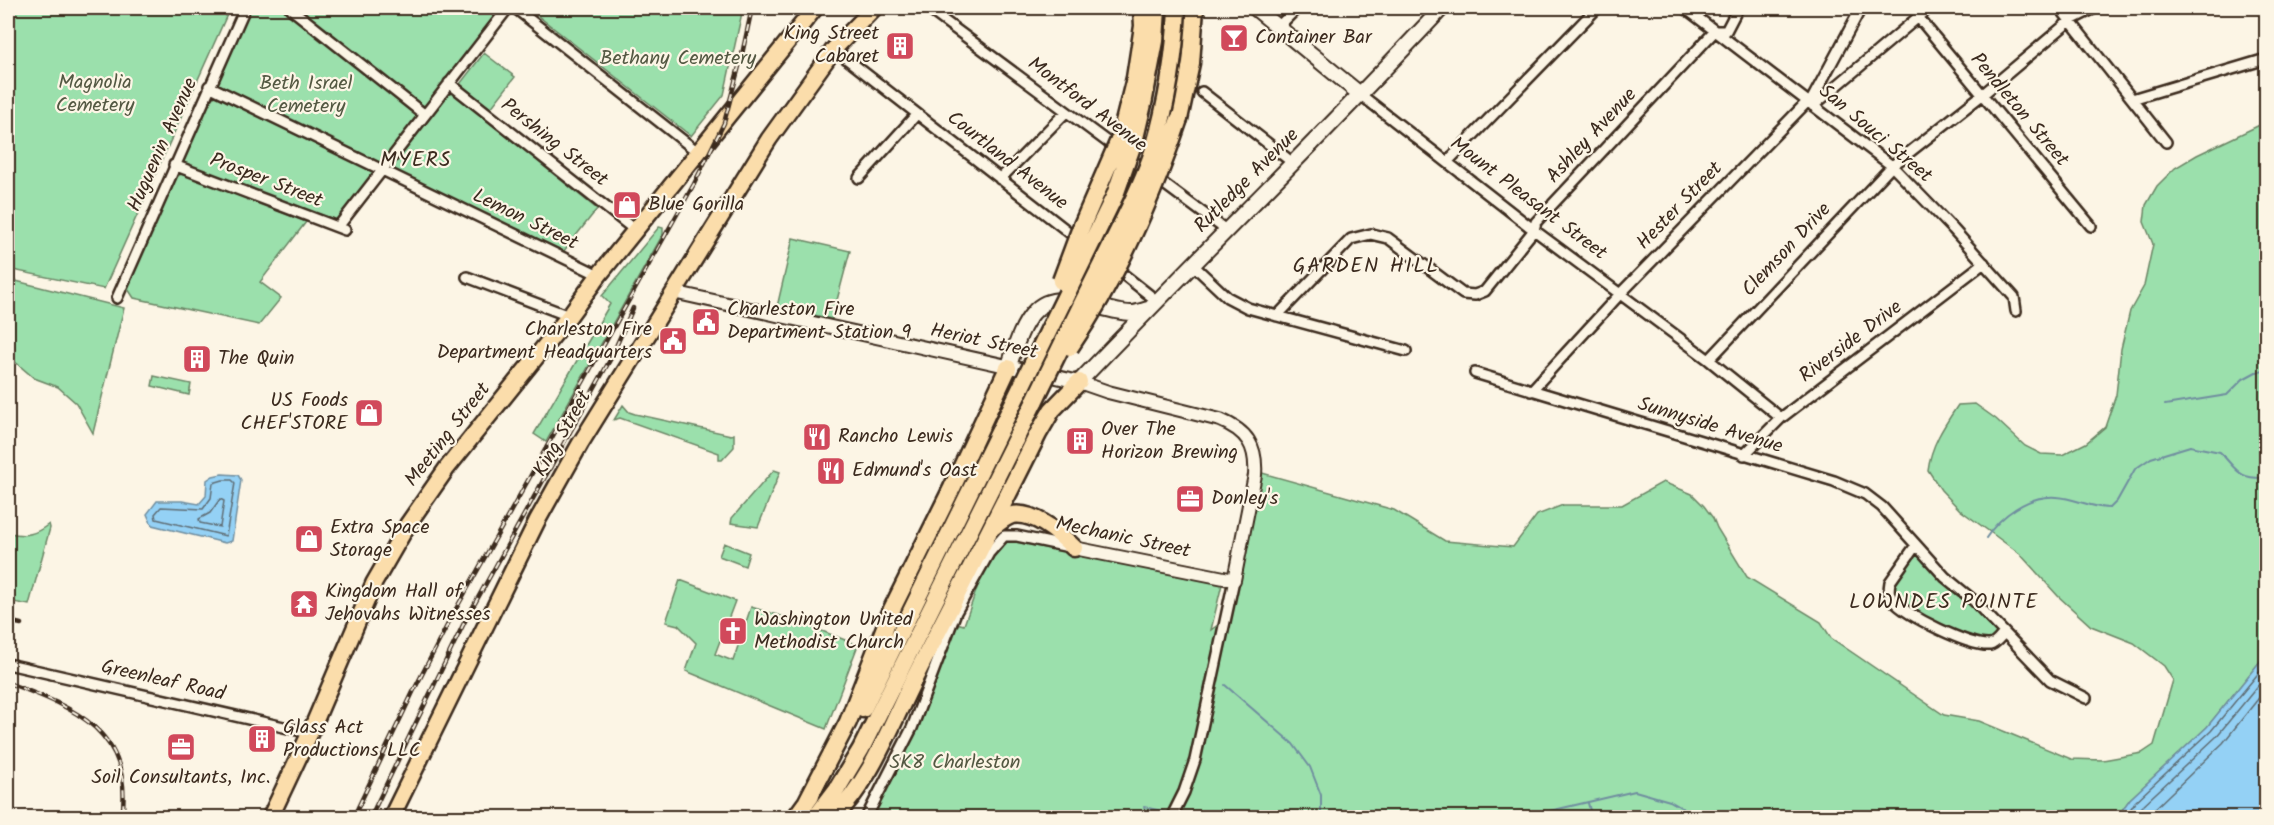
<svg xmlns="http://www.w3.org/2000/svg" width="2274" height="825" viewBox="0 0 2274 825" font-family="Kalam,sans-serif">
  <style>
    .green { fill: #9be0ac; stroke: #6b8565; stroke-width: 1.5 }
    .water { fill: #94d1f5; stroke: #708e9f; stroke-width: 1.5 }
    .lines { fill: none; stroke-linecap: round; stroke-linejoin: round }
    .shore { stroke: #5f6d74; stroke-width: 1.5 }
    .stream { stroke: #708e9f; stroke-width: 2 }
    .minor-casing { stroke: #3b2a1e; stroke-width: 14 }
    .tertiary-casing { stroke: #3b2a1e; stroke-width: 16 }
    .secondary-casing { stroke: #3b2a1e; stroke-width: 18 }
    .primary-casing { stroke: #3b2a1e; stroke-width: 20 }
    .motorway-casing { stroke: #3b2a1e; stroke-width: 21 }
    .minor { stroke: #fcf5e5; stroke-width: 9 }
    .tertiary { stroke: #fcf5e5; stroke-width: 12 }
    .secondary { stroke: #fcf5e5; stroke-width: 14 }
    .primary { stroke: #fbddab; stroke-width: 15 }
    .motorway { stroke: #fbddab; stroke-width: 16 }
    .rail-casing { stroke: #3b2a1e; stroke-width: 4.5 }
    .rail { stroke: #fcf5e5; stroke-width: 2; stroke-dasharray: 7; stroke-linecap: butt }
    .motorway-bridge-casing { stroke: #3b2a1e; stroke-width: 21; stroke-linecap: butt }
    .motorway-bridge { stroke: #fbddab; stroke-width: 16 }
    .labels { text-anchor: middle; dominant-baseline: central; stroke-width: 4.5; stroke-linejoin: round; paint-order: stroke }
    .poi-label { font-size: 20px; fill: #3b2a1e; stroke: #fcf5e5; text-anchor: start }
    .park-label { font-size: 20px; fill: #535842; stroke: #fcf5e5 }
    .street-label { font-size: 20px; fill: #3b2a1e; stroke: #fcf5e5 }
    .neighbourhood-label { font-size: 21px; letter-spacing: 1.5px; fill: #3b2a1e; stroke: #fcf5e5 }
  </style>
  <rect width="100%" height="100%" fill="#fcf5e5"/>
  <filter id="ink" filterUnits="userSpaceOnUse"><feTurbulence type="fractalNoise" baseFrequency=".0167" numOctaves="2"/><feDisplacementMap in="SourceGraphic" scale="12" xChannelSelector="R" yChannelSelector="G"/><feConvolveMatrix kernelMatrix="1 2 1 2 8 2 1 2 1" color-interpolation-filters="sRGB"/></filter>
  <g filter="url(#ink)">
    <path class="green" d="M8,8H230L104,289L8,269Z
      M249,8H283L416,113L417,118L383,163L376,164L221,88L217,82Z
      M296,8H502L426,106L421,105Z
      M528,8H743L724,95L691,136Z
      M484,53L515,77L491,108L460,84Z
      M446,94H454L597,209L563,252L394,172L391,167Z
      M216,96L372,171L374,175L337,220L249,190L185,165L183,159L208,100Z
      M2266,122V654L2207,727L2130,799L2117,817L866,818L891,772L953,622L964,625L983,571L1001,539L1222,584L1211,630L1227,618L1255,471L1394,510L1445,541L1513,547L1537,515L1563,505H1622L1663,482L1692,494L1704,506L1713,518L1717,528L1747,577L1821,622L1831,638L1944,715L1979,721L2071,759L2103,760L2142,753L2154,745L2173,680L2164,666L2134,643L2091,626L2058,596L2020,554L1960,510L1941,490L1928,470C1931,445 1944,426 1958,405L1975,404L1996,419L2025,446L2041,454L2062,455L2086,443L2105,427L2116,395L2121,349L2130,311L2144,286L2153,244L2144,222L2146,205L2157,186L2175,168L2197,155Z
      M183,173L306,222L260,282L281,298L259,325L134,298L128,289V282L174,178Z
      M659,227L663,228V234L546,442L534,434L610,304L602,296Z
      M793,238L850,251L832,319L777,307Z
      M8,279L124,308L93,433L76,403L58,387L34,378L14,361L8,359Z
      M154,376L191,384L189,395L152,386Z
      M623,405L629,412L635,414L731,435L734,434V447L722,460H719V453L620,418L614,420Z
      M774,470L780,472L758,527L731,523L732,518Z
      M49,524L50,528L29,605L8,601V525L11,526L10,533C26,537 36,534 49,524Z
      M724,543L749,553L745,566L719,556Z
      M1916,545L2004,633L1994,643L1943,632L1893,601L1890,582Z
      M680,580L735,601L715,654L733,661L751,607L791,619L858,645L826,729L686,671L696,643L678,625L666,622Z"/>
    <path class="water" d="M222,474L238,475L241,480L232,541L225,543L152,525L147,514L157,501H182L199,504L206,496L207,480L213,476Z
      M2266,654V817H2117L2130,799L2207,727Z"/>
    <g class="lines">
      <path class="shore" d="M223,480H232L235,483L226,536L156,519L155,514L161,507L203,509L211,498L213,483Z
        M220,499L224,501L220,527L200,523L199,519L210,513Z
        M2125,818L2135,802L2211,731L2266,664
        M2134,818L2141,807L2216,737L2266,676
        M2145,818L2223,743L2266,689"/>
      <path class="stream" d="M2165,405L2227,395L2243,379L2256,372L2266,371
        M1986,538C2000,516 2028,495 2056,497C2075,498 2091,508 2110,508L2117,501L2135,469L2151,458L2190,446L2220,452C2238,471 2238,479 2266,478
        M1225,685L1293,744L1310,767L1321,795V818
        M1588,803L1592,818
        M1144,807L1170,813
        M1176,813L1234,812L1243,818
        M1520,818L1635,791L1670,801L1699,818"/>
      <g class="minor-casing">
        <path id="minor" d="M290,8L425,115
          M515,8L699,153
          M927,8L1226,230
          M1685,8L1892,166L1953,229L2014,297L2016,311
          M2060,8L2166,142
          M1918,17L2091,226
          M1279,26L1297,8
          M834,49L1079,240
          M449,83L636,231
          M209,86L599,275
          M1202,92L1293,163
          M1361,95L1534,230L1709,360L1781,418
          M2132,99L2266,59
          M1810,103L1861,8
          M1813,106L1929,8
          M1447,162L1597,8
          M174,165L345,230
          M859,178L917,114
          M1000,179L1066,112
          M338,227L508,8
          M1192,264L1227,297L1248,308L1406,351
          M1114,267L1157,301
          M467,277L569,316
          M117,298L245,8
          M1277,316L1351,239L1371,234L1388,238L1463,294L1475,295L1485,291L1534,230L1536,222L1715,31H1726L1738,8
          M1709,360L1892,166L1982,95L2071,20L2095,8
          M1475,373L1834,481L1865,494L1882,507L1945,577L1973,600L2050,680L2086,698
          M1531,391L1620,294L1808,101
          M1744,455L1781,418L1984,263
          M1916,545L1890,582C1889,588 1888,594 1893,600C1905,615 1970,647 1990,645C1996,644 2000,637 2004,633
          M8,664L310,733
          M866,818L912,728L956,612L989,553L1004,536H1017L1069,547
          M1171,818L1184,792L1195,760L1234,580"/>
      </g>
      <g class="tertiary-casing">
        <path id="tertiary" d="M673,292L1079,382L1108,392L1220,420C1247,431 1257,446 1255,475L1234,580L1074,548"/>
      </g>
      <g class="secondary-casing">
        <path id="secondary" d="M1255,8L1361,95
          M1008,368C1015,349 1020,328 1033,313C1057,284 1101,313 1131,313C1137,313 1143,310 1149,309
          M1079,382C1199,256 1324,135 1442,8"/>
      </g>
      <g class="primary-casing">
        <path id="primary" d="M270,818L310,733L374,583L408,524L447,468L569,316L599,275L815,8
          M391,818L537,521L580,444L769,139L834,49L874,8"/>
      </g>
      <g class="motorway-casing">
        <path id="motorway" d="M1179,119L1191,63L1195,8
          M992,528C998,523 1005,517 1012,515C1034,511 1060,534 1074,548
          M863,709L1004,422
          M805,805L848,722L892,609L952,488L1008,368
          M795,818L811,796
          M815,818L837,789L861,749L1035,400
          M833,818C873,778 890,726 915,677C956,596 998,515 1038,434L1052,410L1079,382"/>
      </g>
      <use href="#minor" class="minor"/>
      <use href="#tertiary" class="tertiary"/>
      <use href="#secondary" class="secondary"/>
      <use href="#primary" class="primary"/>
      <use href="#motorway" class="motorway"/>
      <g class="rail-casing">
        <path id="rail" d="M8,621L21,624
          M8,683C76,708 134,732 122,818
          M353,818L414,690L452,616L694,184L724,123L741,59L752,8
          M370,818L464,623L610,360L633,308"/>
      </g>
      <use href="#rail" class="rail"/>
      <g class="motorway-bridge-casing">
        <path id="motorway-bridge" d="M1061,281L1080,230L1120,138L1135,78L1143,26L1142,8
          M1070,347C1118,277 1152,199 1179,119
          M1035,400C1059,351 1083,301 1108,252C1124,219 1142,186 1153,152C1167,104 1175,57 1177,8
          M1004,422L1115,195L1135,138L1143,104L1155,41L1157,8"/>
      </g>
      <use href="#motorway-bridge" class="motorway-bridge"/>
    </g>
  </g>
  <defs>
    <g id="bar-square" transform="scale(1.5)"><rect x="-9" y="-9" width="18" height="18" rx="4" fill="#d1495b" stroke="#fcf5e5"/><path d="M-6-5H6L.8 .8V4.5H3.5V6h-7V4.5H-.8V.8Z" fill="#fff"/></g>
    <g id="building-square" transform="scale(1.5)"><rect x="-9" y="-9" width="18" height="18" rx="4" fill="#d1495b" stroke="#fcf5e5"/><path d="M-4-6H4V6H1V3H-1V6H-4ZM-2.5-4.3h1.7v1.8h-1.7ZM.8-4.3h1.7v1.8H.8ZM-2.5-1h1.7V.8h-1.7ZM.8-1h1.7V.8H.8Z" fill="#fff"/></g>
    <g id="shop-square" transform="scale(1.5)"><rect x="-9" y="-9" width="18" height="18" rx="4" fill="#d1495b" stroke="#fcf5e5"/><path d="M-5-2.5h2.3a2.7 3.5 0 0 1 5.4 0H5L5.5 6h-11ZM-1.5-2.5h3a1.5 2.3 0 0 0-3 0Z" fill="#fff"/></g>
    <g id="civic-square" transform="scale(1.5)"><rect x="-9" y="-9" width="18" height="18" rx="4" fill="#d1495b" stroke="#fcf5e5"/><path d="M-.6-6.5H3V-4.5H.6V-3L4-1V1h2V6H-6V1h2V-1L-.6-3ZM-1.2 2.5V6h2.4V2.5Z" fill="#fff"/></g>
    <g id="restaurant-square" transform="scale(1.5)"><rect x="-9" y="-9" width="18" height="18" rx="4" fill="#d1495b" stroke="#fcf5e5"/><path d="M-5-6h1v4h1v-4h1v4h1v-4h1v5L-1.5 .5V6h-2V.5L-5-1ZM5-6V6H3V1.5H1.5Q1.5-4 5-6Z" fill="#fff"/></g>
    <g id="office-square" transform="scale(1.5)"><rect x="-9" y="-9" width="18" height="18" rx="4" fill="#d1495b" stroke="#fcf5e5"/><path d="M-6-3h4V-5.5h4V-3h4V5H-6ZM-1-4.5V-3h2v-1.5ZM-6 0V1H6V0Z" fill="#fff"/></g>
    <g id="temple-square" transform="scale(1.5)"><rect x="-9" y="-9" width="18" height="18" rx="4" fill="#d1495b" stroke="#fcf5e5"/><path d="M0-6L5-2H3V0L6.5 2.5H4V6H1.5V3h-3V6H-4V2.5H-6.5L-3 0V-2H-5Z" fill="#fff"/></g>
    <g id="church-square" transform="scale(1.5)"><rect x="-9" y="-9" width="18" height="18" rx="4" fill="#d1495b" stroke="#fcf5e5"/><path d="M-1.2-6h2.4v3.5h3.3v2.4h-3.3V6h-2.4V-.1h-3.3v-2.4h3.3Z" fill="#fff"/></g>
  </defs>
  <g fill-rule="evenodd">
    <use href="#bar-square" x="1234" y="38"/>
    <use href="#building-square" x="900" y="46"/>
    <use href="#shop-square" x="627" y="205"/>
    <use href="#civic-square" x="706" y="322"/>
    <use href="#civic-square" x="673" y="341"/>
    <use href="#building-square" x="197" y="359"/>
    <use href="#shop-square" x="369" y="413"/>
    <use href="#restaurant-square" x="817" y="437"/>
    <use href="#building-square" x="1080" y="441"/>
    <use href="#restaurant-square" x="831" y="471"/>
    <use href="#office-square" x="1190" y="499"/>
    <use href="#shop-square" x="309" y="539"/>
    <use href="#temple-square" x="304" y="604"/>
    <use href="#church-square" x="733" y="631"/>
    <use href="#building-square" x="262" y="739"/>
    <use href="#office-square" x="181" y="747"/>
  </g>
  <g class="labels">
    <g class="poi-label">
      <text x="879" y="34" text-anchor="end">King Street<tspan x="879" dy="23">Cabaret</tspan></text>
      <text x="1255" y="38">Container Bar</text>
      <text x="648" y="205">Blue Gorilla</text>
      <text x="727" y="310">Charleston Fire<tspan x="727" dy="23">Department Station 9</tspan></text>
      <text x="652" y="330" text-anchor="end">Charleston Fire<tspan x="652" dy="23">Department Headquarters</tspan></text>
      <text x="218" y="359">The Quin</text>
      <text x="348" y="401" text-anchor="end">US Foods<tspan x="348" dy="23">CHEF'STORE</tspan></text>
      <text x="1101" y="430">Over The<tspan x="1101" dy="23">Horizon Brewing</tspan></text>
      <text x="838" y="437">Rancho Lewis</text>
      <text x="852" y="471">Edmund's Oast</text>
      <text x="1211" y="499">Donley's</text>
      <text x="330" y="528">Extra Space<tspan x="330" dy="23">Storage</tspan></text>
      <text x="325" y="592">Kingdom Hall of<tspan x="325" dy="23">Jehovahs Witnesses</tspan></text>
      <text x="754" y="620">Washington United<tspan x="754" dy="23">Methodist Church</tspan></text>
      <text x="283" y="728">Glass Act<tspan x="283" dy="23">Productions LLC</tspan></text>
      <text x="181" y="778" text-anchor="middle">Soil Consultants, Inc.</text>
    </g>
    <g class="park-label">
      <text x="678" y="59">Bethany Cemetery</text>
      <text x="95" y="83">Magnolia<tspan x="95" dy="23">Cemetery</tspan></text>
      <text x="306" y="84">Beth Israel<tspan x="306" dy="23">Cemetery</tspan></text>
      <text x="955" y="763">SK8 Charleston</text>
    </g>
    <g class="street-label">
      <text transform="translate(1087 105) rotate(37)">Montford Avenue</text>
      <text transform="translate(2019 110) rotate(50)">Pendleton Street</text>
      <text transform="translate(1875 134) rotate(40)">San Souci Street</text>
      <text transform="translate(1592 136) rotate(-47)">Ashley Avenue</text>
      <text transform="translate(554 143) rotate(38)">Pershing Street</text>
      <text transform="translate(163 145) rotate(-66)">Huguenin Avenue</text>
      <text transform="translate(1007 161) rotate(38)">Courtland Avenue</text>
      <text transform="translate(266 181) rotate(21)">Prosper Street</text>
      <text transform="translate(1247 181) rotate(-45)">Rutledge Avenue</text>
      <text transform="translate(1528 199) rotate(37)">Mount Pleasant Street</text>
      <text transform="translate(1680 206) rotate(-46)">Hester Street</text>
      <text transform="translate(525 220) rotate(26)">Lemon Street</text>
      <text transform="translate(1787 250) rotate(-47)">Clemson Drive</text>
      <text transform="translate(984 342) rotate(12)">Heriot Street</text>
      <text transform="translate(1851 342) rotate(-37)">Riverside Drive</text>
      <text transform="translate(1710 426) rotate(17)">Sunnyside Avenue</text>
      <text transform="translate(563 434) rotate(-60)">King Street</text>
      <text transform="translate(448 435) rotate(-52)">Meeting Street</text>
      <text transform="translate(1123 538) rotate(12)">Mechanic Street</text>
      <text transform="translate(163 681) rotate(13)">Greenleaf Road</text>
    </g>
    <g class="neighbourhood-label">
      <text x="416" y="160">MYERS</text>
      <text x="1366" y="266">GARDEN HILL</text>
      <text x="1944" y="602">LOWNDES POINTE</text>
    </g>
  </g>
  <rect width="2274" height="825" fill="none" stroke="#fcf5e5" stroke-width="30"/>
  <rect x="15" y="15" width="2244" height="795" fill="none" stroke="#3b2a1e" stroke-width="2" filter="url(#ink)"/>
</svg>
